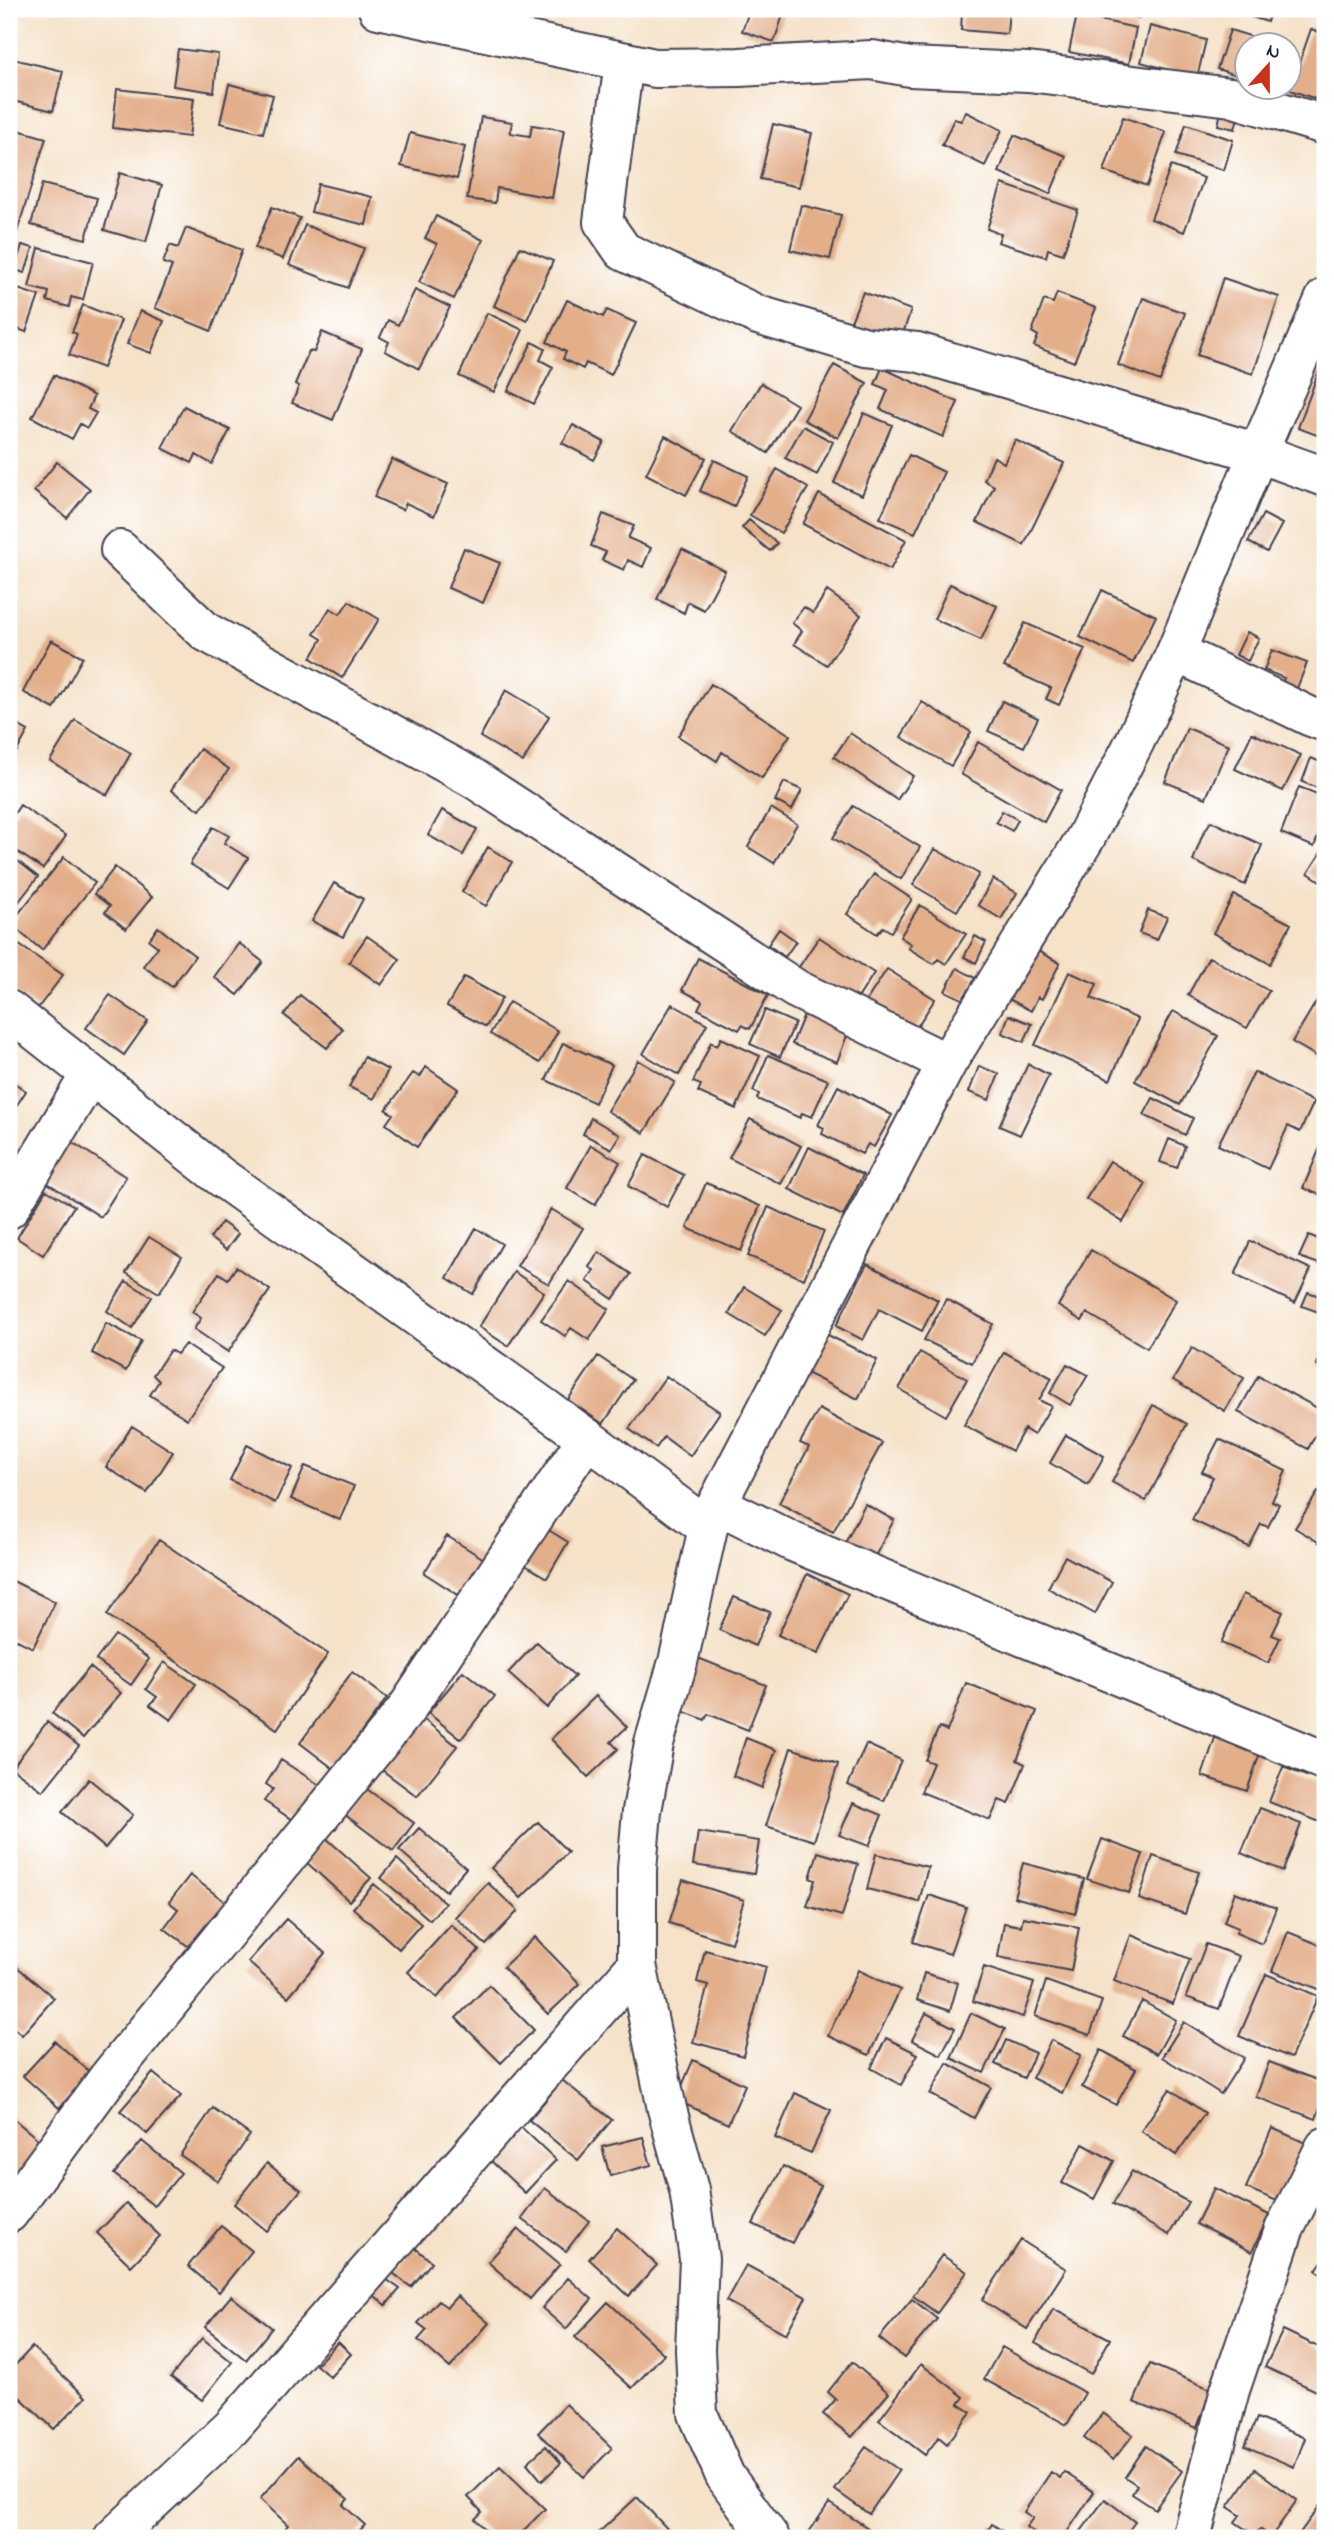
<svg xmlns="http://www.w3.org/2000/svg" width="1334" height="2547" viewBox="0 0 1334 2547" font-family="'Indie Flower',sans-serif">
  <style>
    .building { fill: #e3ae8a }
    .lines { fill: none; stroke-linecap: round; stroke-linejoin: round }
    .minor-casing { stroke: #423f50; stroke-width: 42 }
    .minor { stroke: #fff; stroke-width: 38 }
  </style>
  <rect width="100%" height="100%" fill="#fff"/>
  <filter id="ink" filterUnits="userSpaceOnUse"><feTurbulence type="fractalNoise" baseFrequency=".0143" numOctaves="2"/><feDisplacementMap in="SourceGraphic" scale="14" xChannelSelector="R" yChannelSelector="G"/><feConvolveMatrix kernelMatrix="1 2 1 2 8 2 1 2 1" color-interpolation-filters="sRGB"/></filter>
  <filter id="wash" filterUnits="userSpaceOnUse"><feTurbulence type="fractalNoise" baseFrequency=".00686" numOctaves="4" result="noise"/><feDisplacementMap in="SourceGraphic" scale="28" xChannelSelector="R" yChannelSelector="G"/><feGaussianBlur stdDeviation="1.57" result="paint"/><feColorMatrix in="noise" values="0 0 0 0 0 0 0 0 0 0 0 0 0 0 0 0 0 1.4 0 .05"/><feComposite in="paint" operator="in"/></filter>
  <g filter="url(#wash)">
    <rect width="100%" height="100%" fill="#f5e2c9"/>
    <g id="blocks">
      <path class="building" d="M750,9H785L774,42L742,31Z
        M953,9H1009L1007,34L961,30L962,13L953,12Z
        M1102,9H1141L1139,18Z
        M1234,9H1271L1267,22L1234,11Z
        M1301,9H1325V18Z
        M1077,15L1136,28L1129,64L1069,52Z
        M1150,26L1206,40L1197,78L1141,62Z
        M1311,29L1325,34V102L1290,90Z
        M1230,30L1279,45V46H1246V78L1217,69Z
        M178,49L218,54L214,92L173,86Z
        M9,58L63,71L53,111L9,100Z
        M229,84L273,95L263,133L220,123Z
        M117,89L194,98L189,137L113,128Z
        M966,112L1002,130L985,166L942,145L954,119L961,121Z
        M1221,112L1238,117L1235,129L1218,125Z
        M481,117L512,122L510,133L530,136L532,125L564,130L552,198L497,188L495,203L467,199Z
        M1123,117L1166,132L1147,186L1104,171Z
        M773,124L812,133L799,187L760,179Z
        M1186,124L1233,140L1224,170L1176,155Z
        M11,128L46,138L9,258V135Z
        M410,133L465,147L457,179L401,166Z
        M1014,135L1066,156L1050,194L999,172Z
        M1171,166L1204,178L1184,232L1151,219Z
        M120,173L162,185L146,242L104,230Z
        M42,184L97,198L86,239L31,225Z
        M318,184L372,197L366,225L311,212Z
        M1002,184L1078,210L1063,254L1048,249L1046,257L998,242L1001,234L987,229Z
        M801,205L841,215L830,259L790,250Z
        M272,207L300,218L283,259L255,248Z
        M436,216L483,240L454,299L419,282L437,244L425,238Z
        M305,225L364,248L348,288L289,265Z
        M186,228L242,250L211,331L155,308L172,266L163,263L170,245L178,248Z
        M22,245L33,248L25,273L14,270Z
        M520,247L553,261L527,320L494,306Z
        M39,248L93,262L83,300L71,297L69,307L47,301L49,292L29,287Z
        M1223,278L1279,297L1253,374L1197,355Z
        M9,286L39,296L26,332L9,326Z
        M415,290L450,307L419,369L385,351L389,342L380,337L388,320L398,325Z
        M863,292L911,310L900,342L850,324Z
        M1057,293L1096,308L1074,362L1034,346L1038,336L1032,332L1044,300L1053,303Z
        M1143,298L1185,313L1160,381L1118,365Z
        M567,300L603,317L607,310L636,323L611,375L586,363L583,369L563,359L566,352L547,342Z
        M83,305L121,320L103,368L69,355L77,334L72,332Z
        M140,311L164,321L151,353L127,344Z
        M487,313L523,330L494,392L459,376Z
        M322,332L362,349L333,420L292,403L299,386L295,384L309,351L314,352Z
        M532,342L545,349L540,360L553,367L534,404L508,391Z
        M1325,354V438L1298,428Z
        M834,365L867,383L838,438L804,420Z
        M882,368L958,402L943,437L880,409L888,390L875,384Z
        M54,375L94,396L88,409L96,413L87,428L80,424L72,439L32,417Z
        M761,383L797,405L768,453L732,431Z
        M184,406L230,430L212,464L196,455L192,463L162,448Z
        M864,413L892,425L862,495L834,483Z
        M573,425L604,442L594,460L562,443Z
        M803,426L833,442L817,475L785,458Z
        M665,436L706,458L686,495L646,474Z
        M1015,440L1064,463L1024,545L977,522L994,486L984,480L994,457L1004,463Z
        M909,455L944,472L915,533L880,518Z
        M392,459L448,484L434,516L406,503L403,510L374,497Z
        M714,460L748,476L734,507L700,491Z
        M57,462L90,489L67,518L34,491Z
        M777,469L808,488L781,533L750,515Z
        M819,494L906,540L890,570L803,524Z
        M603,514L634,526L628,538L651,548L643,567L628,560L624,570L602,560L606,552L591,546Z
        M1263,514L1282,524L1267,552L1248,542Z
        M749,520L777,543L770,551L742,528Z
        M464,548L500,563L483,603L448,588Z
        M682,549L725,571L704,610L688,602L684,613L657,599Z
        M950,584L997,606L981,640L934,619Z
        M1102,590L1156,616L1133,663L1080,637Z
        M827,591L861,615L827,665L794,644L802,631L792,623L804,607L813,613Z
        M349,601L379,619L342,678L311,658L322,639L314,634L330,608L340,614Z
        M1025,623L1085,649L1059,705L1046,699L1051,688L1004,667Z
        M1247,632L1259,638L1248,661L1236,655Z
        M51,640L83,657L54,709L23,692Z
        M1272,650L1307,663L1295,693L1281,687L1284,678L1264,670Z
        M711,684L790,735L762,778L722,752L717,761L678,736Z
        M506,690L549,716L523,762L480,737Z
        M1002,701L1038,718L1024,747L988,731Z
        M922,702L971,732L951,766L901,737Z
        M75,720L131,753L107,795L50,761Z
        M14,723L28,731L16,753L9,749V733Z
        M1187,728L1229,745L1206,798L1165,782Z
        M850,733L913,776L897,800L834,757Z
        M1252,733L1301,755L1283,791L1235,769Z
        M978,742L1061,790L1044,822L961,774Z
        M200,749L229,769L200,810L171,790Z
        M1311,758L1325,764V791L1302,782Z
        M784,782L802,790L792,810L775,801Z
        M1299,787L1325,797V817L1314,847L1281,833Z
        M20,805L66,836L43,869L9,846V822Z
        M853,806L920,847L901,879L833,838Z
        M771,808L797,824L774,863L748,847Z
        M442,810L477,829L463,855L428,835Z
        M1002,811L1018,820L1012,831L996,822Z
        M1211,821L1262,845L1245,885L1193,861L1202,836Z
        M213,827L229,836L224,843L248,858L229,888L190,864Z
        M488,847L512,862L486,906L462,892Z
        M935,849L979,874L957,911L913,885Z
        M1322,851L1325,853V884L1308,873Z
        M9,854L38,877L9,914Z
        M64,857L95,883L42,950L10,924Z
        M115,867L152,897L126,929L105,912L110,906L94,894Z
        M874,874L912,899L891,932L883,927L877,934L847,914Z
        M993,879L1017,893L1001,919L978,905Z
        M334,883L363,899L343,937L312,921Z
        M1234,895L1291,924L1270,964L1213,933Z
        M920,905L966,934L946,964L938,959L934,964L908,948L911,944L900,937Z
        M1148,910L1167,917L1157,940L1139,933Z
        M158,927L195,956L172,987L143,966L158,947L149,940Z
        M779,929L796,941L785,957L768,945Z
        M367,936L400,959L381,985L349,962Z
        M975,936L986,942L976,963L964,957Z
        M819,937L874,973L853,1006L797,970Z
        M12,940L63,975L38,1008L9,988V945Z
        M239,943L263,962L238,995L214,977Z
        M1034,949L1060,963L1042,999L1038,997L1031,1011L1009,999Z
        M1209,957L1269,991L1247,1028L1188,995Z
        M698,958L768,995L750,1029L742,1025L739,1030L698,1009L702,1001L682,990Z
        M957,968L975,978L964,1000L945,991Z
        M887,969L935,999L911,1036L863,1006Z
        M1069,972L1097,984L1091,998L1138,1019L1110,1080L1035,1045Z
        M464,977L502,998L486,1027L447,1006Z
        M1322,992L1325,994V1061L1292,1042Z
        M110,995L148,1021L124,1055L86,1028Z
        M300,995L343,1029L327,1048L284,1015Z
        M509,1002L558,1031L540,1063L490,1034Z
        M672,1004L707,1024L679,1075L643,1054Z
        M807,1007L851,1025L837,1062L792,1044Z
        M765,1010L795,1023L780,1057L750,1044Z
        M1173,1011L1218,1036L1180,1105L1135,1081Z
        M1009,1015L1032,1024L1024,1042L1002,1033Z
        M721,1038L760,1056L736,1109L698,1092L701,1085L693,1082L711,1042L717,1046Z
        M563,1043L612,1065L595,1103L546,1080Z
        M768,1055L828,1080L812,1117L802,1113L800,1118L757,1099L759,1094L753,1091Z
        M364,1057L388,1070L374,1099L349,1087Z
        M638,1060L675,1082L644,1133L607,1111Z
        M1028,1064L1049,1075L1020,1135L999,1126Z
        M979,1066L999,1074L989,1100L969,1092Z
        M426,1067L458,1089L417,1147L386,1124L393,1114L386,1110L413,1073L420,1077Z
        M1254,1072L1314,1102L1300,1132L1288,1126L1268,1169L1218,1145Z
        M9,1079L26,1091L9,1117Z
        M838,1086L892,1115L874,1147L868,1144L862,1154L822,1134L824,1128L818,1125Z
        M1153,1098L1193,1118L1185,1135L1144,1115Z
        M591,1118L620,1135L612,1149L583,1134Z
        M750,1119L801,1146L781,1184L729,1158Z
        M1325,1136V1197L1303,1188Z
        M1169,1139L1185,1146L1177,1168L1160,1162Z
        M69,1140L126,1177L101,1217L43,1180Z
        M591,1145L620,1162L595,1205L567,1188Z
        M809,1147L863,1175L843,1216L789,1189Z
        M645,1155L684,1175L667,1207L628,1186Z
        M1110,1161L1146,1184L1123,1222L1086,1199Z
        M706,1183L760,1206L741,1251L687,1228Z
        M46,1190L74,1206L43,1255L17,1238Z
        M768,1207L824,1231L804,1279L748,1256Z
        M551,1209L583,1228L549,1284L517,1266Z
        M222,1222L238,1234L226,1250L210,1238Z
        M476,1228L502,1244L473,1294L447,1278Z
        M1309,1235L1325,1242L1319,1264L1299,1257Z
        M149,1237L182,1257L159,1293L126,1273Z
        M1250,1241L1311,1269L1295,1303L1235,1275Z
        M1091,1250L1176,1300L1147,1348L1087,1313L1082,1321L1058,1306Z
        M599,1252L631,1274L613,1299L587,1281L594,1270L589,1267Z
        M867,1264L938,1300L922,1331L879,1309L863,1340L836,1326Z
        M236,1267L270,1290L228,1352L194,1329L201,1318L192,1312L219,1273L228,1279Z
        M514,1272L544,1292L508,1346L479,1327Z
        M126,1281L152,1297L132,1328L107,1311Z
        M569,1281L609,1309L589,1340L571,1328L565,1336L541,1320Z
        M744,1287L782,1310L765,1336L729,1314Z
        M1308,1292L1325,1298L1324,1314L1302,1306Z
        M946,1299L993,1324L972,1363L924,1340Z
        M106,1323L141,1341L126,1371L92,1353Z
        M826,1334L877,1360L858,1399L806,1373Z
        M1325,1343V1368L1317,1365Z
        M185,1344L222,1368L187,1419L150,1395L159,1381L153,1375L170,1350L177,1354Z
        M1192,1348L1244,1378L1225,1411L1173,1380Z
        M920,1352L967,1379L946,1416L899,1389Z
        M1004,1352L1052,1378L1039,1400L1051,1406L1034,1435L1024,1429L1012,1451L964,1425Z
        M598,1356L633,1380L603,1424L568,1400Z
        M1067,1364L1088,1375L1070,1405L1050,1393Z
        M666,1376L720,1412L690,1456L664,1437L656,1448L629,1429Z
        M1258,1376L1325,1412V1417L1308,1449L1238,1412Z
        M1153,1405L1187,1424L1146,1501L1112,1482Z
        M819,1409L882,1443L833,1532L779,1503L809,1447L800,1443Z
        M132,1426L173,1452L147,1493L106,1467Z
        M1066,1435L1104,1456L1088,1485L1050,1463Z
        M1219,1439L1286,1471L1272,1501L1279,1504L1268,1527L1261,1524L1249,1547L1192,1520L1213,1477L1202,1472Z
        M247,1445L292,1468L275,1503L230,1480Z
        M305,1466L354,1486L340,1520L291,1499Z
        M1318,1492L1325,1497V1546L1295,1528Z
        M865,1504L894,1520L869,1568L840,1553Z
        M542,1526L568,1542L547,1578L520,1562Z
        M447,1536L484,1559L460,1596L424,1573Z
        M159,1540L328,1654L277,1729L107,1615Z
        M1065,1556L1112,1582L1095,1614L1048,1588Z
        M807,1574L848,1594L818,1654L778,1635Z
        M13,1581L55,1602L33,1648L9,1636V1591Z
        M1243,1594L1283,1612L1272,1635L1280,1638L1268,1663L1221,1643Z
        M734,1597L770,1612L755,1646L719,1630Z
        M115,1635L149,1659L131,1685L96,1660Z
        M537,1642L575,1676L547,1708L508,1673Z
        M698,1658L766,1685L748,1730L708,1714L705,1720L677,1709Z
        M164,1662L196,1684L171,1720L150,1705L157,1697L146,1689Z
        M90,1667L121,1693L83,1738L52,1713Z
        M463,1671L495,1696L461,1739L428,1713Z
        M352,1672L387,1698L334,1769L300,1743Z
        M966,1683L1037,1711L1017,1760L1025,1764L1009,1804L999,1800L990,1820L921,1792L933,1763L925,1760L939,1727L947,1731Z
        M596,1696L627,1727L611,1742L618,1749L588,1777L551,1739Z
        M423,1719L457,1746L417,1796L382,1770Z
        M47,1722L79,1746L43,1791L12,1768Z
        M1217,1732L1262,1747L1247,1791L1202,1776Z
        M746,1738L776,1750L762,1788L733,1776Z
        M866,1744L901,1760L884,1801L848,1785Z
        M791,1748L838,1764L814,1841L766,1826Z
        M281,1760L321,1786L297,1823L264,1801L273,1789L266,1784Z
        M1283,1767L1325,1783V1824L1269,1802Z
        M89,1779L133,1815L105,1848L62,1812Z
        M364,1787L414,1823L393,1851L344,1814Z
        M853,1803L882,1815L869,1846L839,1835Z
        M1260,1808L1301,1824L1283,1871L1241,1853Z
        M538,1822L568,1852L521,1898L491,1868Z
        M419,1828L466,1868L446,1891L399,1850Z
        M698,1832L759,1841L754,1874L693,1865Z
        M326,1838L371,1878L349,1901L305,1861Z
        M1102,1839L1143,1854L1129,1893L1087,1879Z
        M818,1852L858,1864L842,1916L807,1906L815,1880L810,1878Z
        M876,1854L928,1867L919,1902L867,1889Z
        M1153,1856L1199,1872L1185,1914L1139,1899Z
        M397,1859L445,1903L430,1920L381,1878Z
        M1023,1863L1084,1879L1075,1914L1014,1897Z
        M190,1875L232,1907L197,1953L164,1928L178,1909L169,1902Z
        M683,1880L744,1900L731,1943L669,1923Z
        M488,1883L518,1911L486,1945L455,1917Z
        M374,1884L421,1924L399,1949L353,1908Z
        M1235,1892L1276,1908L1262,1944L1236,1933L1238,1928L1224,1922Z
        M929,1895L966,1907L950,1954L913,1942Z
        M1023,1917L1079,1927L1071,1971L998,1957L1004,1923L1021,1926Z
        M286,1919L325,1953L288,1997L248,1962Z
        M451,1925L479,1950L437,1998L408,1972Z
        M1288,1932L1325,1947V1980L1321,1990L1272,1971Z
        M1131,1935L1190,1959L1173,2004L1114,1981Z
        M535,1937L580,1984L548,2014L503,1967Z
        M1206,1944L1239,1956L1219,2009L1186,1997Z
        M705,1950L766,1967L743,2056L693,2042L708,1985L697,1982Z
        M9,1960L54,1998L22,2035L9,2024Z
        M984,1967L1034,1983L1023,2017L973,2001Z
        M858,1970L900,1990L869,2055L828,2036Z
        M924,1973L958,1983L950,2011L917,2000Z
        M1266,1974L1318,1996L1291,2058L1239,2036Z
        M1046,1981L1102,2001L1090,2035L1035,2016Z
        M489,1985L534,2030L501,2063L456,2018Z
        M1142,2001L1176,2020L1157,2054L1123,2036Z
        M926,2013L955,2028L941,2055L912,2040Z
        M971,2013L1005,2029L984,2073L951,2058Z
        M1184,2022L1244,2058L1221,2094L1162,2057Z
        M886,2038L918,2054L901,2085L871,2068Z
        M1006,2040L1035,2053L1024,2078L995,2064Z
        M1051,2040L1081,2055L1062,2093L1032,2078Z
        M55,2041L91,2073L59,2108L23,2076Z
        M1101,2050L1136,2069L1116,2105L1082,2087Z
        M693,2060L745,2085L728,2124L676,2100Z
        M1269,2062L1325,2083V2093L1316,2119L1256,2097Z
        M947,2063L991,2087L974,2118L930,2094Z
        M153,2073L181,2096L147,2134L120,2111Z
        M562,2080L612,2120L578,2160L529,2120Z
        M1170,2089L1205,2113L1176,2155L1141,2131Z
        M795,2093L831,2110L811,2153L775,2138Z
        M213,2108L250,2135L218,2181L180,2155Z
        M9,2115L46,2146L9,2181Z
        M521,2127L556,2160L525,2193L489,2159Z
        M1272,2128L1308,2144L1282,2203L1246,2188Z
        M643,2137L651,2165L610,2176L602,2147Z
        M142,2141L181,2173L154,2206L114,2174Z
        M1083,2144L1114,2161L1094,2199L1062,2183Z
        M267,2163L301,2190L267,2231L234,2204Z
        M783,2166L821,2186L792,2243L753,2224Z
        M1132,2171L1188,2202L1169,2235L1113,2204Z
        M545,2188L589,2221L566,2251L522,2219Z
        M1214,2188L1269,2215L1252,2252L1196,2224Z
        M126,2203L160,2236L131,2266L97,2233Z
        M221,2226L252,2251L219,2292L188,2266Z
        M617,2228L657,2265L629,2296L589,2259Z
        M518,2229L560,2264L530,2299L488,2262Z
        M1021,2240L1066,2269L1027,2329L982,2300Z
        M414,2247L432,2262L411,2287L393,2273Z
        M942,2255L967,2272L937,2313L913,2296Z
        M1325,2257V2277L1316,2270Z
        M746,2265L806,2297L786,2334L726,2301Z
        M383,2277L400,2289L386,2305L370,2292Z
        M568,2278L592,2299L566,2329L542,2308Z
        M231,2296L272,2328L246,2360L205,2327Z
        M457,2296L489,2323L450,2368L418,2340L427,2330L418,2323L438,2301L447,2307Z
        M912,2299L937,2319L904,2358L879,2338Z
        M608,2302L664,2354L632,2388L575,2337Z
        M1053,2309L1110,2339L1091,2374L1035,2343Z
        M1283,2330L1325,2350V2395L1265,2367Z
        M202,2338L232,2362L202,2400L171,2377Z
        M338,2342L351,2354L330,2377L316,2365Z
        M32,2347L86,2397L54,2429L9,2387V2372Z
        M1002,2347L1085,2393L1067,2425L984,2379Z
        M852,2362L889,2393L852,2437L823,2414L836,2399L828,2392Z
        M921,2364L964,2397L959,2404L971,2412L947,2444L939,2437L925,2455L879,2420Z
        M1150,2364L1211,2389L1197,2428L1134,2402Z
        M566,2404L612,2448L584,2477L538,2433Z
        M1103,2413L1133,2435L1113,2460L1084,2438Z
        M1257,2418L1305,2438L1294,2467L1245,2446Z
        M546,2446L561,2463L542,2481L527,2463Z
        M1146,2446L1182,2471L1155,2509L1132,2494L1137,2485L1125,2477Z
        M866,2447L899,2470L869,2514L835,2490Z
        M298,2456L348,2499L343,2505L365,2525L353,2538H293L284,2530L288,2525L260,2499Z
        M500,2466L545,2509L516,2538H508L503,2534L499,2538H494L475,2519L482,2512L468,2497Z
        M1255,2469L1297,2500L1271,2537L1260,2529L1254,2535L1235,2522L1240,2515L1228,2507Z
        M1051,2472L1060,2478L1064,2472L1094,2492L1063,2538H1043L1026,2527L1033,2518L1024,2512Z
        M637,2497L676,2538H600L597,2534Z
        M1105,2499L1135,2522L1123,2538H1076Z
        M829,2503L868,2528L862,2538H805Z
        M1321,2504L1325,2507V2538H1299L1297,2537Z
        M992,2524L1013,2538H983Z"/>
    </g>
  </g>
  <g filter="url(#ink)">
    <use href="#blocks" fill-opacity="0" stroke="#423f50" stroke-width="2"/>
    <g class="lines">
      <g class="minor-casing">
        <path id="minor" d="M378,9L655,68L739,67L872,60L910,67L1028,72L1231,97L1325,125
          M624,62L603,222L623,251L758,315L866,347L917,352L1258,453L1325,477
          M120,550L206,632L473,778L796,989L947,1063
          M1176,652L1309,716L1325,722
          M9,1010L221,1177L587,1438L708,1528
          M9,1209L90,1075
          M717,1504L793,1542L1325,1761
          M9,2213L108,2078L405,1711L587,1438
          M113,2538L231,2428L637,1965
          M770,2538L725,2476L698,2414L695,2350L699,2259L689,2190L667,2109L637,1965V1869L642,1811L654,1743L678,1662L708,1528L717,1504L947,1063L1086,837L1135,741L1176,652L1258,453L1325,298
          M1191,2538L1230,2390L1284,2230L1325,2147"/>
      </g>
      <use href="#minor" class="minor"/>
    </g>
  </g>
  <rect width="1334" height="2547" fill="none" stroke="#fff" stroke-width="35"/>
  <g transform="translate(1268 66) rotate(21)"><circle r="33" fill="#ffffff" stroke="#a7a7b1" stroke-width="2"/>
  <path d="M0-5L12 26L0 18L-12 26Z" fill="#c8321e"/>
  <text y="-10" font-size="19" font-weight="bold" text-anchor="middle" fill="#22223b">N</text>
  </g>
</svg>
